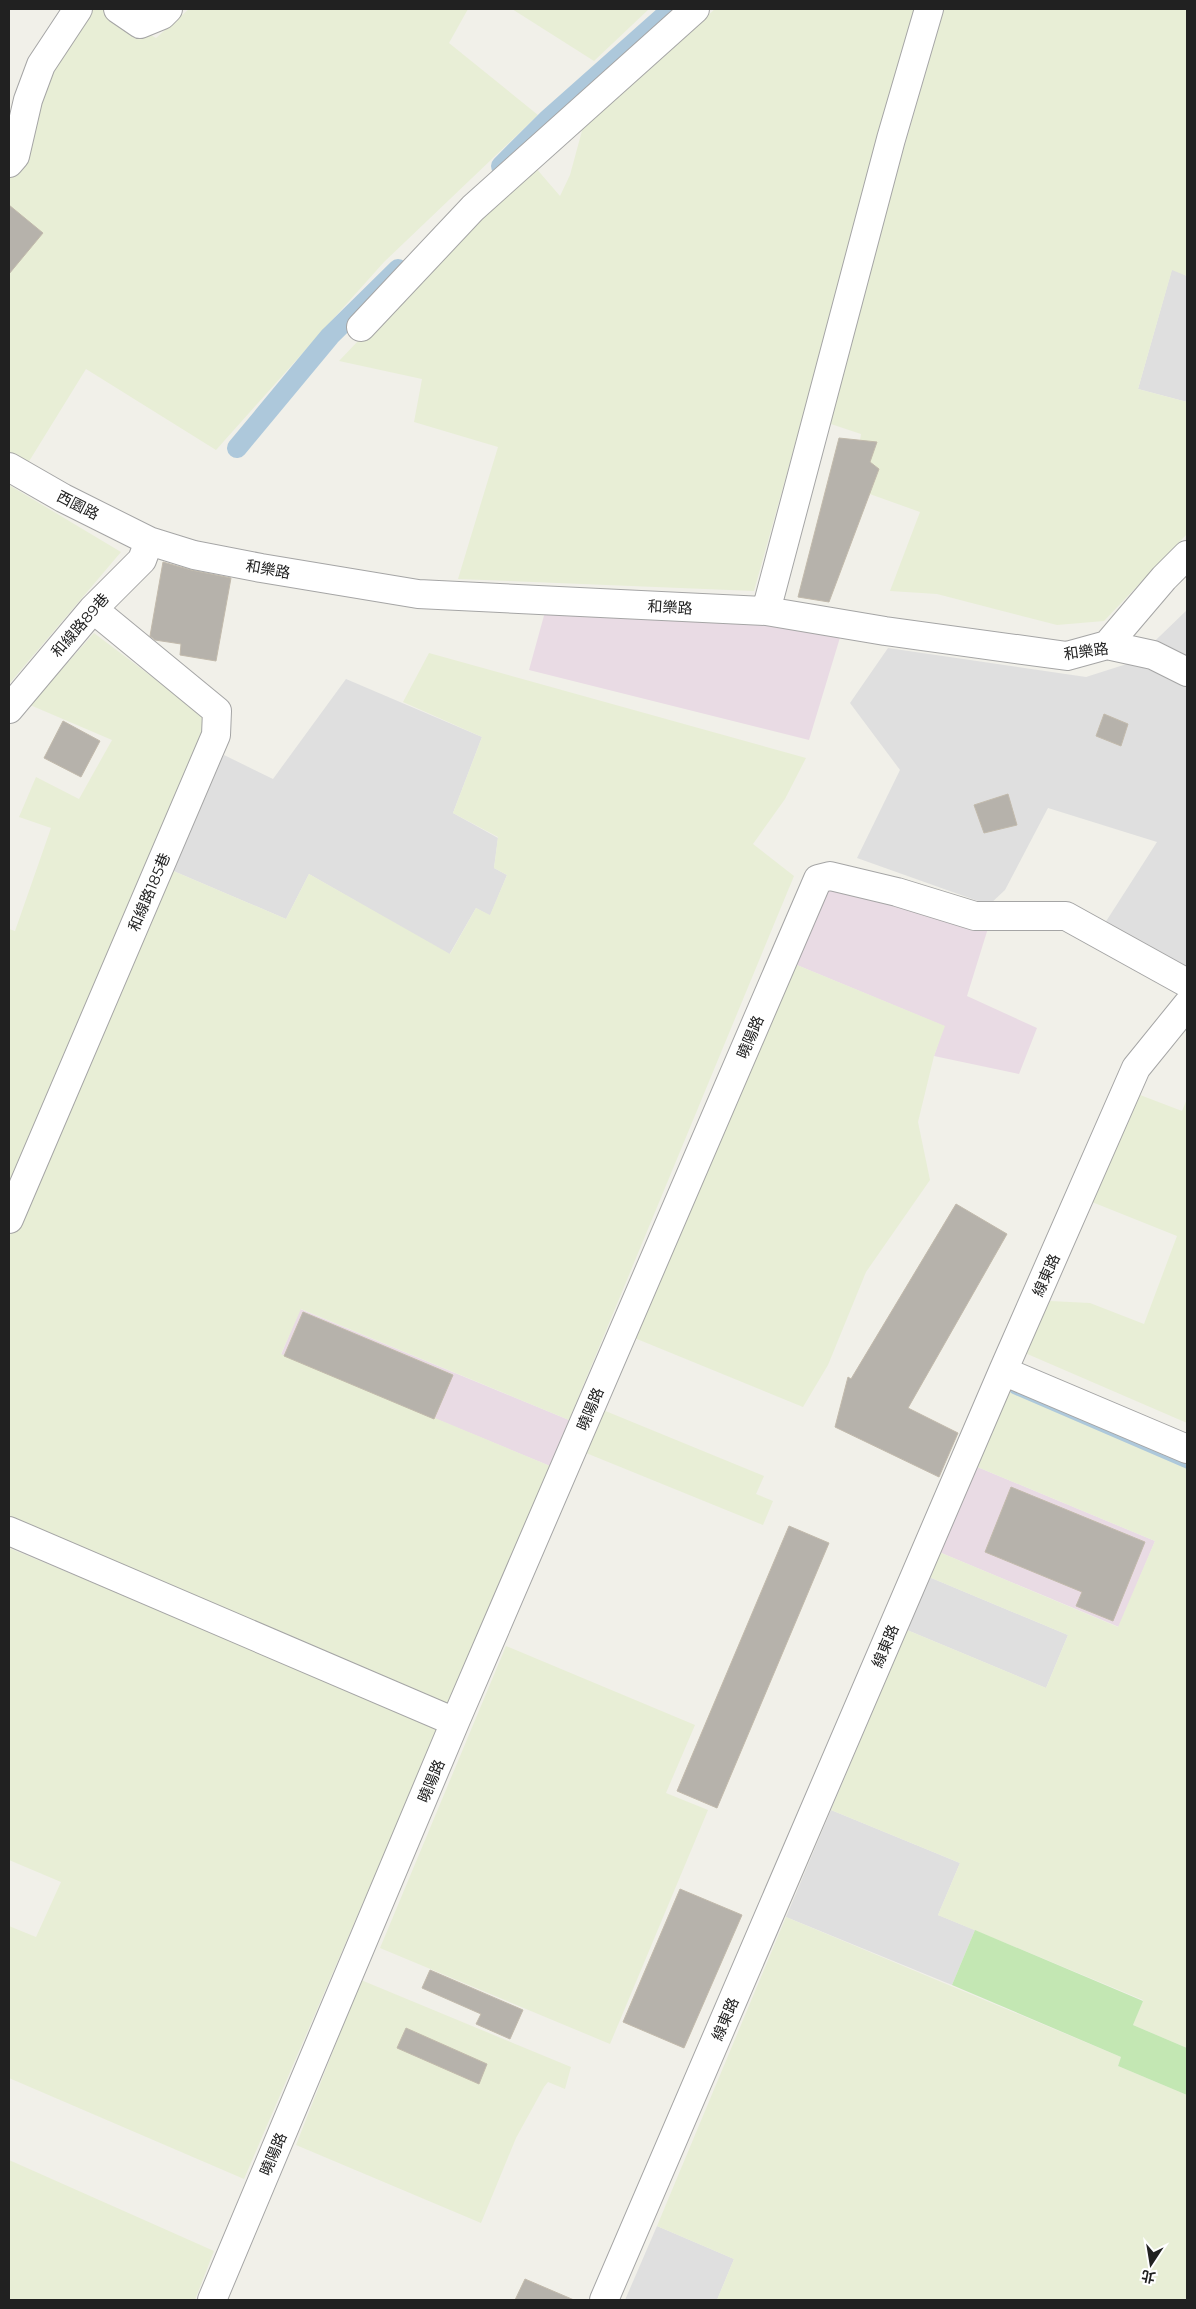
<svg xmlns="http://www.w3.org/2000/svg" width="1196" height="2309" viewBox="0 0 1196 2309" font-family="Montserrat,'Noto Sans TC',sans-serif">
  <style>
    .residential { fill: #dfdfdf }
    .industrial { fill: #e9dbe4 }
    .farmland { fill: #e8eed6 }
    .grass { fill: #c3e7b3 }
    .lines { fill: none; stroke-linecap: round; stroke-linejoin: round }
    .stream { stroke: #adc8db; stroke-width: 5.5 }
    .canal { stroke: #adc8db; stroke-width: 20 }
    .building { fill: #b6b2ab; stroke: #c2baac }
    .minor-casing { stroke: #a5a5a5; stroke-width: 30 }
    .minor { stroke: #fff; stroke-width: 28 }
    .labels { text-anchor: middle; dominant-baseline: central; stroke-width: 5; stroke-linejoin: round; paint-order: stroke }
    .street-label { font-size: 15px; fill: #212121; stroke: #fff }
  </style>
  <rect width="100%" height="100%" fill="#f1f0e9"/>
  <path class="residential" d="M1172,269L1187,276V402L1138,389Z
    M1187,610V967L1105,923L1157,842L1048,808L1005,890L989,905L857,858L900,770L850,703L888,648L1086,677L1133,662Z
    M346,679L482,737L453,813L498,838L494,868L507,875L490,916L476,908L449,955L309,874L286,919L164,867L224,755L273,779Z
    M929,1577L1068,1635L1046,1688L907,1630Z
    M831,1810L960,1863L938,1915L975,1930L952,1985L786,1917Z
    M657,2226L734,2259L717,2300H625Z"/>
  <path class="industrial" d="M548,601L845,621L809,740L529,670Z
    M830,876L989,925L967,996L1037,1028L1019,1074L934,1056L944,1026L792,963Z
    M300,1309L569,1420L550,1466L281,1355Z
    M975,1466L1155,1541L1119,1627L939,1552Z"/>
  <path class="farmland" d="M92,9H105L156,38L189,9H468L449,43L538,115L384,262L216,450L86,369L28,463L9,452V171L42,89Z
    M512,9H649L594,61Z
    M715,9H917L754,591L458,579L498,447L414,422L422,379L339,361L414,282L535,167L560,196L570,175L583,127Z
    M944,9H1187V276L1172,270L1138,389L1187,402V534L1104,621L1057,625L937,594L890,591L920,512L853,488L861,434L825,422Z
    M9,485L121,552L9,684Z
    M94,633L209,720L206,735L93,986L9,1183V929L15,931L51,828L19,817L36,777L79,799L112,740L30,705Z
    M429,653L806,758L785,799L753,844L794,876L569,1420L301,1309L281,1354L550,1466L448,1707L9,1522V1238L164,867L286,919L309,874L450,954L476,908L490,915L507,875L494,868L498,837L453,813L482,737L403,702Z
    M792,963L945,1026L934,1056L918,1122L930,1180L866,1272L828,1365L803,1407L632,1337Z
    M1140,1095L1182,1111L1187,1099V1423L1025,1353L1050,1301L1090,1303L1144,1324L1177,1236L1092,1202Z
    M1008,1390L1187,1464V2048L1133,2025L1143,2000L938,1915L960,1863L831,1810L907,1630L1046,1688L1068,1635L929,1577L939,1552L1118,1627L1155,1541L975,1466Z
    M603,1410L764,1476L756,1494L773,1501L763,1525L586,1453Z
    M9,1548L439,1726L244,2179L9,2078V1926L36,1937L61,1882L9,1860Z
    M506,1646L695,1725L666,1793L708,1810L610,2044L380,1948Z
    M786,1917L1121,2057L1118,2066L1187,2095V2300H717L734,2259L657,2226Z
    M361,1980L571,2067L565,2089L548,2082L544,2087L516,2138L481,2223L296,2145Z
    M9,2160L214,2251L195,2300H9Z"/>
  <path class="grass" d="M975,1930L1143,2001L1133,2025L1187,2048V2095L1118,2066L1121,2057L952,1985Z"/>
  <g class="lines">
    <path class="stream" d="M1013,1391L1187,1466"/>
    <path class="canal" d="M501,166L547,120L672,9
      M237,448L330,336L398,269"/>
  </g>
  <path class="building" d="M9,205L43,233L9,274Z
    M839,438L877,442L870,462L879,469L829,602L798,597Z
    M163,562L191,570L231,578L216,661L180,655L181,644L155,640L150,636Z
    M1104,714L1128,724L1121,746L1096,736Z
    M63,721L100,741L81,777L44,758Z
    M1008,794L1017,825L984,833L974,805Z
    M956,1204L1007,1234L908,1408L958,1433L939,1477L835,1427L848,1377L851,1379Z
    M303,1312L453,1375L434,1419L284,1356Z
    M1011,1487L1145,1542L1113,1621L1076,1606L1082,1592L985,1552Z
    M789,1526L829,1543L717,1808L677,1791Z
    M680,1889L742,1915L684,2048L623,2022Z
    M430,1970L523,2010L510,2039L476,2024L481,2014L422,1988Z
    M406,2028L487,2064L479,2084L397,2048Z
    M525,2279L574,2300H515Z"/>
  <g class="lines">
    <g class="minor-casing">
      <path id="minor" d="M118,9L140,24L162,15L168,9
        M9,163L15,156L28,100L41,65L78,9
        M361,327L473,208L695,9
        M9,467L63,498L149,541L194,555L261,568L418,594L766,611L885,631L1067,656L1107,645L1153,655L1187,672
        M766,611L891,139L929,9
        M1107,645L1164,578L1187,555
        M9,709L93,609L142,560L149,541
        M9,1219L216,735L217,711L93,609
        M1003,1371L1187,1449
        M9,1531L455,1722
        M212,2300L455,1722L818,879L830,876L897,892L975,916H1066L1187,983
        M604,2300L1003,1371L1136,1068L1187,1005"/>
    </g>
    <use href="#minor" class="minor"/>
  </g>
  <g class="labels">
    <g class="street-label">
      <text transform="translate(78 505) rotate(27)">西園路</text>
      <text transform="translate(268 569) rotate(10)">和樂路</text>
      <text transform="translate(670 607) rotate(3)">和樂路</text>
      <text transform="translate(80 625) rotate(-49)">和線路89巷</text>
      <text transform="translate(1086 651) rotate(-8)">和樂路</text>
      <text transform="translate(149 892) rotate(-67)">和線路185巷</text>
      <text transform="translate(750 1037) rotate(-67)">曉陽路</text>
      <text transform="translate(1046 1275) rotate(-66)">線東路</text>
      <text transform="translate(590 1409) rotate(-67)">曉陽路</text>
      <text transform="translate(885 1646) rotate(-67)">線東路</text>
      <text transform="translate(431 1781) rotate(-67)">曉陽路</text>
      <text transform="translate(725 2019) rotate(-67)">線東路</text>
      <text transform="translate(273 2154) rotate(-67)">曉陽路</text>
    </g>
  </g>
  <rect width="1196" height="2309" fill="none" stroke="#212121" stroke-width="20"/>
  <g transform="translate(1151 2264) rotate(192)" stroke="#ffffff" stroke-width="4" paint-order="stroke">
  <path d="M0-4L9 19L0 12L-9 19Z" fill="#212121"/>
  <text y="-8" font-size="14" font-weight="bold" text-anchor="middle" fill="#212121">北</text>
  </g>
</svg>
